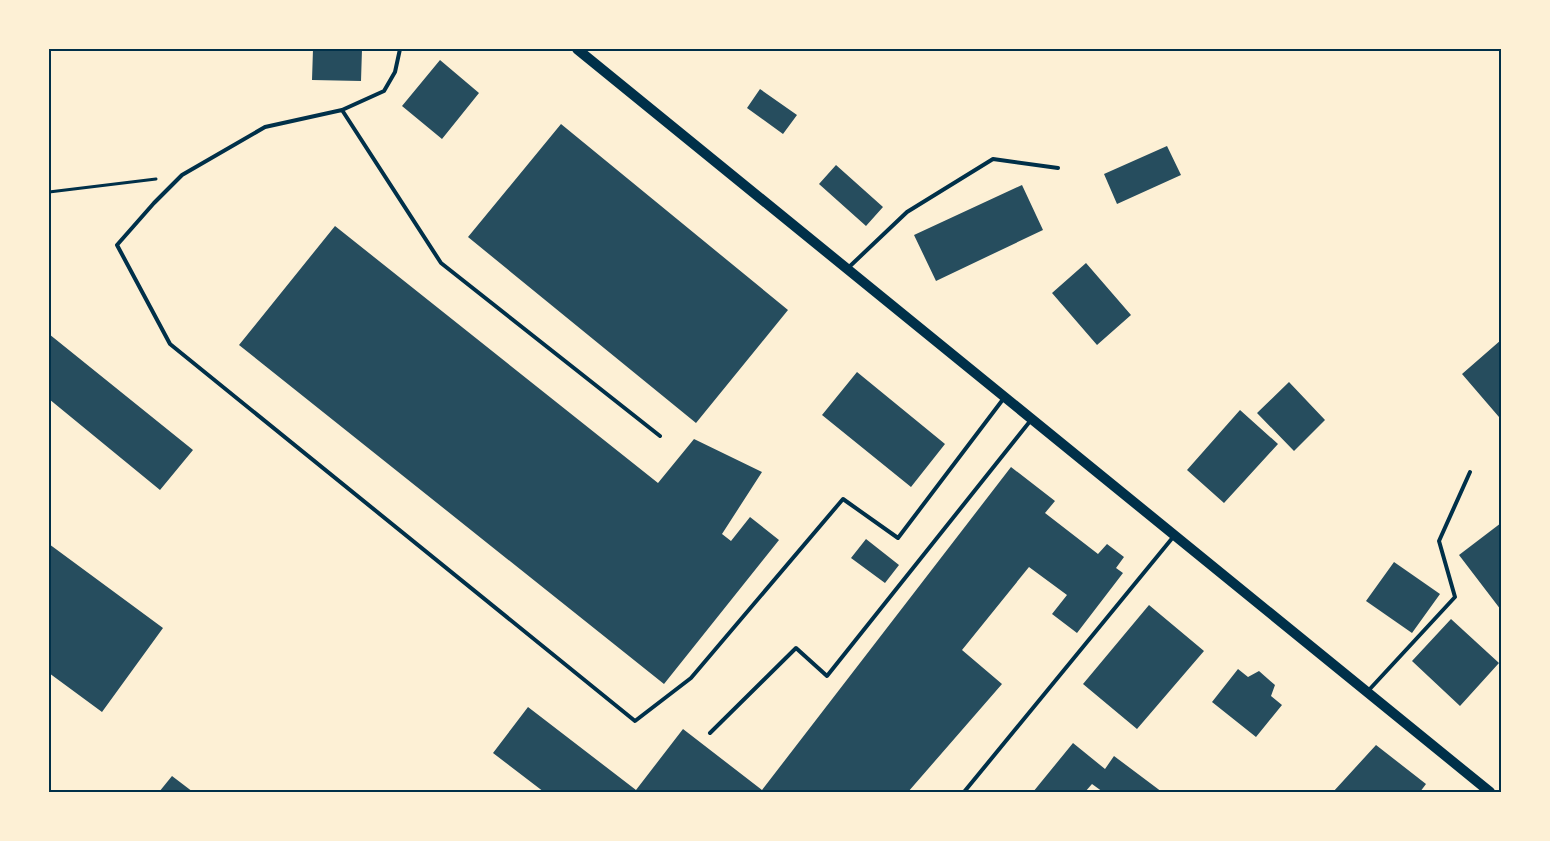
<svg xmlns="http://www.w3.org/2000/svg" width="1550" height="841" viewBox="0 0 1550 841" font-family="'Exo 2',sans-serif">
  <style>
    .building { fill: #264d5e }
    .lines { fill: none; stroke-linecap: round; stroke-linejoin: round }
    .path { stroke: #003049; stroke-width: 3 }
    .service { stroke: #003049; stroke-width: 4 }
    .secondary { stroke: #003049; stroke-width: 10 }
    .neatline { fill: none; stroke: #003049; stroke-width: 2 }
  </style>
  <rect width="100%" height="100%" fill="#fdf0d5"/>
  <path class="building" d="M313,49H362L361,81L312,80Z
    M440,60L479,93L442,139L402,106Z
    M760,89L797,115L783,134L747,108Z
    M561,124L788,310L696,423L468,237Z
    M1167,146L1181,175L1117,204L1104,174Z
    M836,165L883,207L866,226L819,184Z
    M1022,185L1043,230L936,281L914,235Z
    M335,226L658,483L694,439L762,472L722,534L731,541L750,517L779,540L664,684L239,345Z
    M1086,263L1131,315L1097,345L1052,293Z
    M49,334L193,450L160,490L49,399Z
    M1501,340V415L1499,417L1462,374Z
    M857,372L945,444L911,487L822,415Z
    M1289,382L1325,420L1294,451L1257,413Z
    M1240,410L1278,444L1224,503L1187,470Z
    M1011,467L1055,501L1045,513L1098,554L1107,544L1124,557L1116,568L1123,573L1077,633L1052,614L1067,595L1029,567L962,650L1002,684L908,792H544L493,753L528,707L636,790L683,729L762,790Z
    M1501,523V610L1459,555Z
    M866,539L899,565L885,583L851,558Z
    M49,544L163,628L102,712L49,673Z
    M1394,562L1440,594L1412,633L1366,601Z
    M1149,605L1204,651L1137,729L1083,684Z
    M1451,619L1499,663L1460,706L1412,661Z
    M1238,669L1248,677L1259,671L1275,685L1271,696L1282,705L1256,737L1212,702Z
    M1073,743L1105,769L1114,756L1162,792H1103L1092,784L1085,792H1033Z
    M1376,745L1426,784L1420,792H1333Z
    M172,776L193,792H159Z"/>
  <g class="lines">
    <path class="path" d="M49,192L156,179"/>
    <path class="service" d="M400,49L395,72L384,91L342,110L265,127L182,175L154,203L117,245L170,344L635,721L691,678L843,499L898,538L1004,398
      M342,110L441,263L660,436
      M848,268L907,212L993,159L1058,168
      M1368,691L1455,597L1439,541L1470,472
      M710,733L796,648L827,676L1031,420
      M964,792L1174,536"/>
    <path class="secondary" d="M577,49L1490,792"/>
  </g>
  <rect width="1550" height="841" fill="none" stroke="#fdf0d5" stroke-width="100"/>
  <rect x="50" y="50" width="1450" height="741" class="neatline"/>
</svg>
